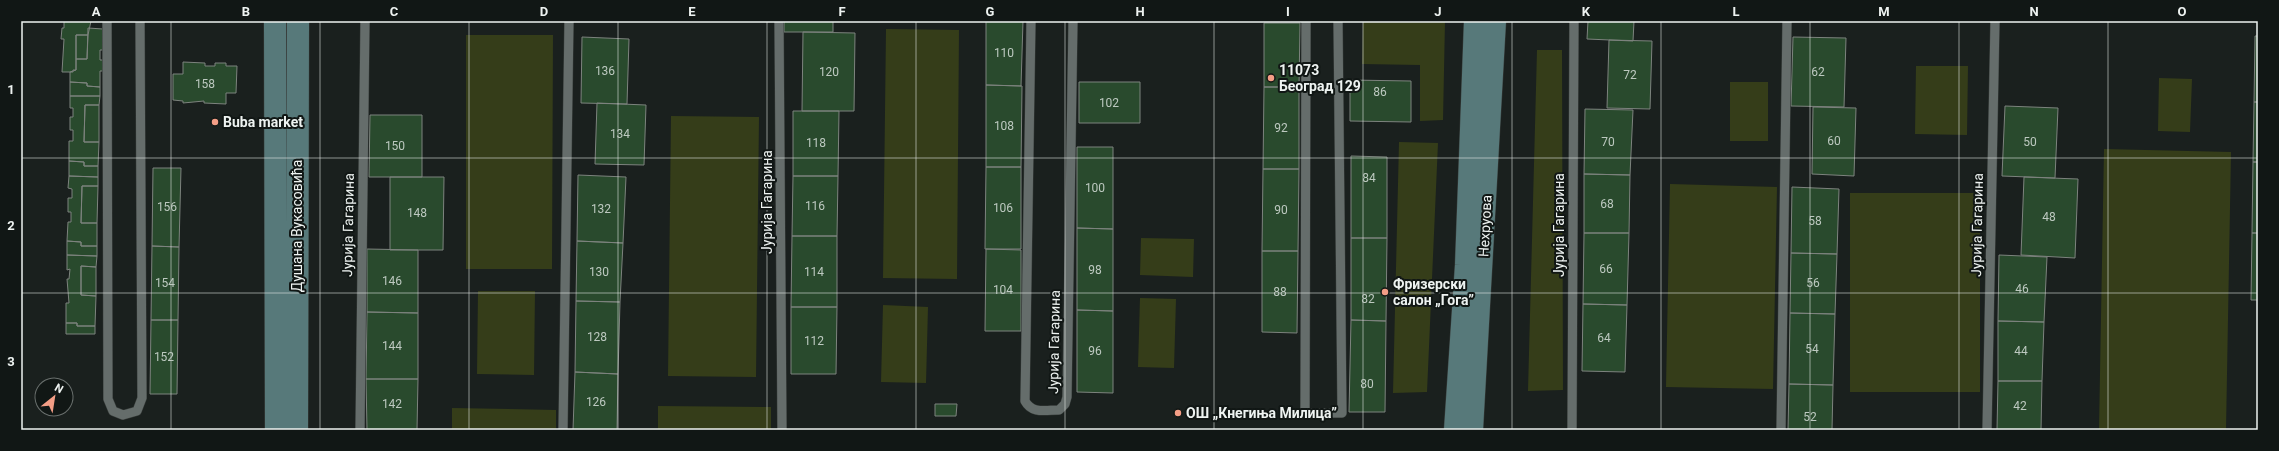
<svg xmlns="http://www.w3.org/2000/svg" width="2279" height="451" viewBox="0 0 2279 451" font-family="Roboto,sans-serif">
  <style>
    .green { fill: #353d19 }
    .building { fill: #294a2d; stroke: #7d837e }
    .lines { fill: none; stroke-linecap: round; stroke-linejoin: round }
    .lane-casing { stroke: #383d3b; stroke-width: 10 }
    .secondary-casing { stroke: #383d3b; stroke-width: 23 }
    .lane { stroke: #656d6b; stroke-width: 9 }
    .secondary { stroke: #57797a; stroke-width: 22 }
    .grid { fill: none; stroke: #eef3f1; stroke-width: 1; stroke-opacity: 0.55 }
    .poi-dot { fill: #f49e86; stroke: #111715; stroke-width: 1.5 }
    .labels { text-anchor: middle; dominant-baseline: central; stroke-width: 4; stroke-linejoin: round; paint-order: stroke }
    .number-label { font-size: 12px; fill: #bdc9c0 }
    .poi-label { font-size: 14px; font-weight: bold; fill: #eef3f1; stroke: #111715; text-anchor: start }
    .street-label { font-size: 14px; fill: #eef3f1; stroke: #111715 }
    .neatline { fill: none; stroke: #eef3f1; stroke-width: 1.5 }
    .grid-label { font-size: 13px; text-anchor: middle; font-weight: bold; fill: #eef3f1 }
  </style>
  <rect width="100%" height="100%" fill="#1a201e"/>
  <path class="green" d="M1363,21H1445L1443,120L1420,121V65L1362,64Z
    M886,29L959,30L957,279L883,278Z
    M466,35H553L552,269H466Z
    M1537,50H1562L1563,390L1528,391Z
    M1916,66H1968L1967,135L1915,134Z
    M2159,78L2192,79L2190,132L2158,131Z
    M1730,82H1768V141H1730Z
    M671,116L759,117L756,377L668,376Z
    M1399,142L1438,143L1427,392L1393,393Z
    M2104,149L2231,152L2226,430H2099Z
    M1670,184L1777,187L1773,389L1666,387Z
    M1850,193H1980V392H1850Z
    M1141,238L1194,239L1193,277L1140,275Z
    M478,291H535L534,375L477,374Z
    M1140,298L1176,299L1174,368L1138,367Z
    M883,305L928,307L926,383L881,382Z
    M658,406L771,407V430H658Z
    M452,408L556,410V430H452Z"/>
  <path class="building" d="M64,21H91L88,35H76V70H73V72H62L64,39H61L62,28H64Z
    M784,21H833V32H784Z
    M986,21H1023L1021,86L986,85Z
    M1588,21H1634L1633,41L1587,39Z
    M1264,23H1300L1299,87H1264Z
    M88,28L103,29V50H100V60H104L103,71H100V87L87,86V83L70,82V72L76,70V59H87Z
    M803,32L855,33L854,111H802Z
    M76,35H88L87,59H76Z
    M2255,36H2258V102H2254Z
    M582,37L629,39L627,104L581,103Z
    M1793,37L1846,38L1844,107L1791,106Z
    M1609,40L1652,41L1650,109L1607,108Z
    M183,62L205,63V66H215V63H226V66H237L236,93H226V104L204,103V101L183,103V101L173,100V74H183Z
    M1350,80L1411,81V122L1350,121Z
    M70,82L87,83V86L100,87V96H70Z
    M1079,82H1140V123H1079Z
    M986,85L1022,86L1021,167H986Z
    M1264,87H1299V169H1263Z
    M70,96H100L99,105H85L84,142H99L98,166H84V162L69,161V141H73V130H70V117H73V108H70Z
    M2254,102H2258V162H2253Z
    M597,103L646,105L644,165L595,164Z
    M85,105H99V142H84Z
    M2005,106L2058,108L2055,178L2002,176Z
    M1813,107L1856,108L1854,176L1812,174Z
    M1585,109L1633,110L1630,175L1584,174Z
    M793,111H839L838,176H793Z
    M370,115H422V177H369Z
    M1077,147H1113V229L1077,228Z
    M1351,156L1387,157V238H1351Z
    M69,161L84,162V166H98V177L69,176Z
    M2253,162H2258V233H2252Z
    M986,167H1021V249H985Z
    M153,168H181L179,247L152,246Z
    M1263,169H1299L1298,251H1262Z
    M1584,174L1630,175L1629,233H1584Z
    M578,175L626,177L623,243L577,241Z
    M69,176L98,177V186H82L81,223H97V246H81V242L67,241L68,222H71V212H68V198H72V189L68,188Z
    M793,176H838L837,236H792Z
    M390,177H444L443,250H390Z
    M2024,177L2078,179L2075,258L2021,255Z
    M82,186H98L97,223H81Z
    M1792,187L1839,189L1837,254L1791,253Z
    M1077,228L1113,229V311L1077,310Z
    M1584,233H1629L1627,305L1583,304Z
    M2252,233H2258V300H2251Z
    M792,236H837V307H791Z
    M1351,238H1387L1386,321L1351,320Z
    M67,241L81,242V246H97V256L67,255Z
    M577,241L623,243L620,302L576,301Z
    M152,246L179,247L178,320H151Z
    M367,249L418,250V313L367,312Z
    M986,249L1021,250V331H985Z
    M1262,251H1298L1297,333L1262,332Z
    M1791,253L1837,254L1835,314L1790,313Z
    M67,255L97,256L96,267L81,266V295L96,296L95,326H77V323H66V303H69L67,279H69L70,269L67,270Z
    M1999,255L2047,257L2044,322L1998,321Z
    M81,266L96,267V296L81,295Z
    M576,301L620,302L618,374L575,372Z
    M1583,304L1627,305L1625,372L1582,371Z
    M791,307H837L836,374H791Z
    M1077,310L1113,311V393L1077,392Z
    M367,312L418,313V379H366Z
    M1790,313L1835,314L1833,385L1789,384Z
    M151,320H178L177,394H150Z
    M1351,320L1386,321L1385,412H1349Z
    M1998,321L2044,322L2042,381H1998Z
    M66,323H77V326H95V334H66Z
    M575,372L618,374L617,430H573Z
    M366,379H418L417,430H367Z
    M1998,381H2042L2041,430H1997Z
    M1789,384L1833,385L1832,430H1788Z
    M935,404H957L956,416H935Z"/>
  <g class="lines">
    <g class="lane-casing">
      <path id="lane" d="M107,21L108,399L113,411L123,415L137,411L142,398L140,21
        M779,21L782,430
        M1031,21L1025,401C1032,414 1045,410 1059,410L1065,404L1067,397L1073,21
        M1306,21L1305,413H1342L1338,21
        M360,430L365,21
        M563,430L569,21
        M1572,430L1574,21
        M1781,430L1787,21
        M1987,430L1995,21"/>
    </g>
    <g class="secondary-casing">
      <path id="secondary" d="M275,21L276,430
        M297,430L298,21
        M1455,430L1466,265L1475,21
        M1472,430L1495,21"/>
    </g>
    <use href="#lane" class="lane"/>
    <use href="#secondary" class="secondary"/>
  </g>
  <path class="grid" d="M171,21V430M320,21V430M469,21V430M618,21V430M767,21V430M916,21V430M1065,21V430M1214,21V430M1363,21V430M1512,21V430M1661,21V430M1810,21V430M1959,21V430M2108,21V430M21,158H2258M21,293H2258"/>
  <g class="poi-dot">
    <circle cx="1271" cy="78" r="4"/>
    <circle cx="215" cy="122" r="4"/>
    <circle cx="1385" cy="292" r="4"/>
    <circle cx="1178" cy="413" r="4"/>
  </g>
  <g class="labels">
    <g class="number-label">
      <text x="1004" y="53">110</text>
      <text x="605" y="71">136</text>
      <text x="829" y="72">120</text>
      <text x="1818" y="72">62</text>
      <text x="1630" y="75">72</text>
      <text x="205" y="84">158</text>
      <text x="1380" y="92">86</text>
      <text x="1109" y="103">102</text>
      <text x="1004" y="126">108</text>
      <text x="1281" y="128">92</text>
      <text x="620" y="134">134</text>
      <text x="1834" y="141">60</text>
      <text x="1608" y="142">70</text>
      <text x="2030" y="142">50</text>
      <text x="816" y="143">118</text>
      <text x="395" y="146">150</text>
      <text x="1369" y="178">84</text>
      <text x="1095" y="188">100</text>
      <text x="1607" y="204">68</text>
      <text x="815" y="206">116</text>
      <text x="167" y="207">156</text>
      <text x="1003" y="208">106</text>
      <text x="601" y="209">132</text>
      <text x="1281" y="210">90</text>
      <text x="417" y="213">148</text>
      <text x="2049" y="217">48</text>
      <text x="1815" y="221">58</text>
      <text x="1606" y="269">66</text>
      <text x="1095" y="270">98</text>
      <text x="599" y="272">130</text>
      <text x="814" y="272">114</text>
      <text x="392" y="281">146</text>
      <text x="165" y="283">154</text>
      <text x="1813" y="283">56</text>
      <text x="2022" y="289">46</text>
      <text x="1003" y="290">104</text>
      <text x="1280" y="292">88</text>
      <text x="1368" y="299">82</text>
      <text x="597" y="337">128</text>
      <text x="1604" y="338">64</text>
      <text x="814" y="341">112</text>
      <text x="392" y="346">144</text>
      <text x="1812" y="349">54</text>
      <text x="1095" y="351">96</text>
      <text x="2021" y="351">44</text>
      <text x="164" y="357">152</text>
      <text x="1367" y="384">80</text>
      <text x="596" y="402">126</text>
      <text x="392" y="404">142</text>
      <text x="2020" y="406">42</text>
      <text x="1810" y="417">52</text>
    </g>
    <g class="poi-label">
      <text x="1279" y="70">11073<tspan x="1279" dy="16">Београд 129</tspan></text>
      <text x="223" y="122">Buba market</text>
      <text x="1393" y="284">Фризерски<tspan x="1393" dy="16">салон „Гога”</tspan></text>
      <text x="1186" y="413">ОШ „Кнегиња Милица”</text>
    </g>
    <g class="street-label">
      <text transform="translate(767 202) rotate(-90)">Јурија Гагарина</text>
      <text transform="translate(348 225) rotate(-89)">Јурија Гагарина</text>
      <text transform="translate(1559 225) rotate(-90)">Јурија Гагарина</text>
      <text transform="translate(1977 225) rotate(-89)">Јурија Гагарина</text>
      <text transform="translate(297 226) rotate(-90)">Душана Вукасовића</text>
      <text transform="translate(1485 226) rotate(-87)">Нехруова</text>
      <text transform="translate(1054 342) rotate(-89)">Јурија Гагарина</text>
    </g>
  </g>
  <rect width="2279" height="451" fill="none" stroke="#111715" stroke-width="44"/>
  <g transform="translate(54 397) rotate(30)"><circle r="19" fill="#111715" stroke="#696f6d"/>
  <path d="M0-3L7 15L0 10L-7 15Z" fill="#f49e86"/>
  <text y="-6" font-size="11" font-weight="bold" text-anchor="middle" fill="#eef3f1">N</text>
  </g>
  <rect x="22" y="22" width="2235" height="407" class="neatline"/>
  <g class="grid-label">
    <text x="96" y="16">A</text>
    <text x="246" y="16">B</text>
    <text x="394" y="16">C</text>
    <text x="544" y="16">D</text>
    <text x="692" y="16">E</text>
    <text x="842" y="16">F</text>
    <text x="990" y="16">G</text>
    <text x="1140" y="16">H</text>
    <text x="1288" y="16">I</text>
    <text x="1438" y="16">J</text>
    <text x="1586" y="16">K</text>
    <text x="1736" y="16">L</text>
    <text x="1884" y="16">M</text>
    <text x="2034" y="16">N</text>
    <text x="2182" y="16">O</text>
    <text x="11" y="94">1</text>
    <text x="11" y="230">2</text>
    <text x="11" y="366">3</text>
  </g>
</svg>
